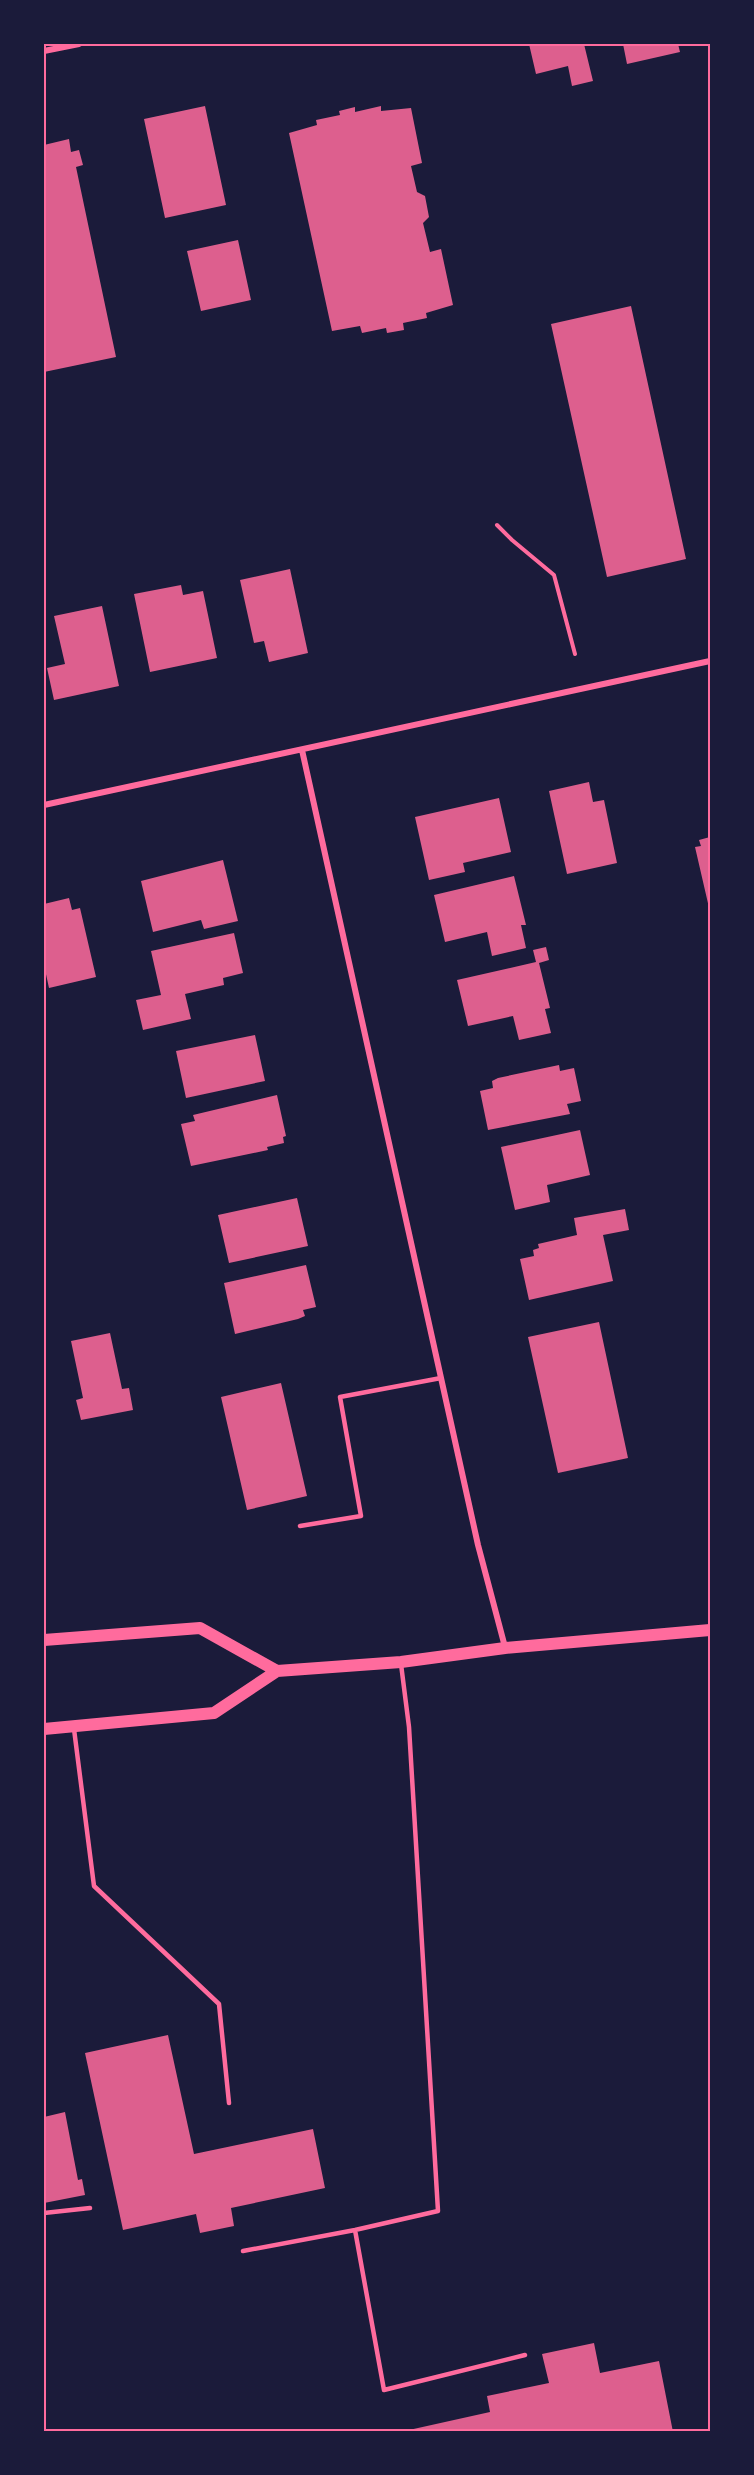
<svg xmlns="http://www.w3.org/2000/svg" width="754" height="2475" viewBox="0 0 754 2475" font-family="'Playfair Display',serif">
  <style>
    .building { fill: #dd5f8e }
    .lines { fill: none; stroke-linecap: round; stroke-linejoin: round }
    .path { stroke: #ff6b9d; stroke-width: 4 }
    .service { stroke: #ff6b9d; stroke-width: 4.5 }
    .minor { stroke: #ff6b9d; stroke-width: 6 }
    .secondary { stroke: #ff6b9d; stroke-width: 12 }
    .neatline { fill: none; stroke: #ff6b9d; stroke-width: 2 }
  </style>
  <rect width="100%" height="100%" fill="#1b1b3a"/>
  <path class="building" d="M529,44H584L593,81L572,86L568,66L536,74Z
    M623,44H678L680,52L627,64Z
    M205,106L226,205L165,218L144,119Z
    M381,106V111L411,108L422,163L411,166L417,192L425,196L429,217L423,223L430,252L441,249L453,305L426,313L427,318L403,323L404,330L387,333L386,328L362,333L360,326L332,331L289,133L317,125L316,120L340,115L339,111L355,107V112Z
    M69,139L71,152L79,150L83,165L76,167L116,357L44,372V145Z
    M238,240L251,300L201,311L187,251Z
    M631,306L686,559L607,577L551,324Z
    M290,569L308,653L269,662L264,641L254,643L240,580Z
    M181,585L183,595L203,591L217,658L150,672L134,594Z
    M102,606L119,686L54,700L47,668L65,664L54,616Z
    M589,782L593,802L604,800L617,863L567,874L549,791Z
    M499,798L511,852L463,863L465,872L429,880L415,817Z
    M710,837V912L695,847L701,846L699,840Z
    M223,860L238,921L204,929L201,920L153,932L141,881Z
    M514,876L526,925H521L526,948L492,956L487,932L445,942L434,895Z
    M69,898L72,910L80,908L96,977L49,988L44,965V904Z
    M234,933L243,973L223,978L224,985L185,994L191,1019L143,1030L136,1000L161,995L151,951Z
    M546,947L549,960L539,963L550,1008L545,1009L551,1033L519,1040L513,1016L468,1026L457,980L536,962L533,950Z
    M255,1035L265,1081L186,1098L176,1051Z
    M559,1065L560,1071L574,1068L581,1101L567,1104L570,1114L488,1130L480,1091L493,1088L492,1081L498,1078Z
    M277,1095L286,1136L283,1137L284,1143L267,1147L268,1150L191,1166L181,1124L195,1121L193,1115Z
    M580,1130L590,1175L547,1185L550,1202L515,1210L501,1147Z
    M297,1198L308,1246L229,1263L218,1215Z
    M625,1209L629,1230L603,1235L613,1281L529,1300L520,1259L534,1256L533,1250L539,1248L538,1244L577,1235L574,1218Z
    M306,1265L316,1307L303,1310L305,1316L298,1319L235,1334L224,1283Z
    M599,1322L628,1458L558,1473L528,1337Z
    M110,1333L122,1389L129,1388L133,1410L81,1420L76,1400L83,1398L71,1341Z
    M281,1383L307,1496L247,1510L221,1397Z
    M168,2035L194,2154L313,2129L325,2188L231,2208L234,2226L200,2233L196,2214L123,2230L85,2053Z
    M65,2112L78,2180L82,2179L85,2195L44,2203V2117Z
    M594,2343L600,2373L659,2361L673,2432H400L490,2412L487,2396L549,2383L542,2354Z"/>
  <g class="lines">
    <path class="path" d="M497,525L512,540L554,575L575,654"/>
    <path class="service" d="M300,1526L361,1516L340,1397L441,1378
      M74,1729L94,1886L219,2004L229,2103
      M44,2213L90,2208
      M355,2230L384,2390L525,2355
      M243,2251L355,2230L438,2211L409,1727L401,1664"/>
    <path class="minor" d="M44,51L79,44
      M302,750L478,1545L505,1647
      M44,805L710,661"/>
    <path class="secondary" d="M44,1640L200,1628L277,1671
      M44,1729L214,1713L277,1671L401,1662L505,1648L710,1630"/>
  </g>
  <rect width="754" height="2475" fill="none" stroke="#1b1b3a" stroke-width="90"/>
  <rect x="45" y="45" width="664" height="2385" class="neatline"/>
</svg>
